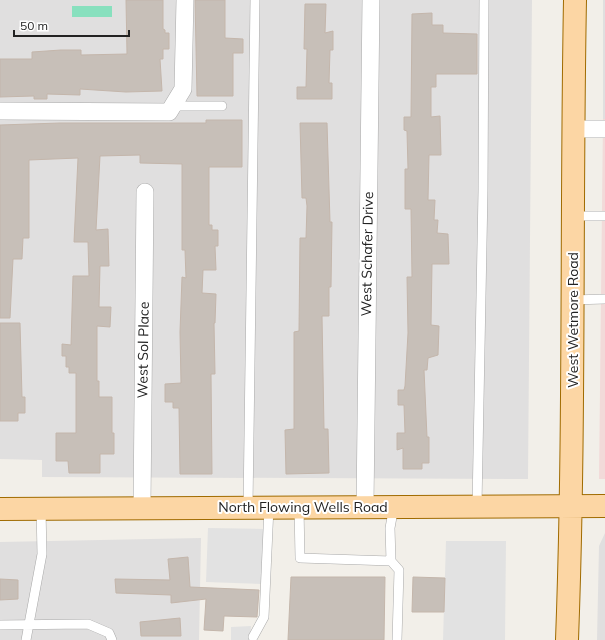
<svg xmlns="http://www.w3.org/2000/svg" width="605" height="640" viewBox="0 0 605 640" font-family="Mulish,sans-serif">
  <style>
    .residential { fill: #e0dfdf }
    .commercial { fill: #f2dad9 }
    .pitch { fill: #88e0be }
    .parking { fill: #e2e2e2 }
    .building { fill: #c7bfb8; stroke: #c4b6ab }
    .lines { fill: none; stroke-linecap: round; stroke-linejoin: round }
    .lane-casing { stroke: #a9a9a9; stroke-width: 10 }
    .street-casing { stroke: #a9a9a9; stroke-width: 18 }
    .primary-casing { stroke: #a06b00; stroke-width: 24 }
    .lane { stroke: #fff; stroke-width: 9 }
    .street { stroke: #fff; stroke-width: 17 }
    .primary { stroke: #fcd6a4; stroke-width: 22 }
    .labels { text-anchor: middle; dominant-baseline: central; stroke-width: 4; stroke-linejoin: round; paint-order: stroke }
    .street-label { font-size: 14px; fill: #222; stroke: #fff }
  </style>
  <rect width="100%" height="100%" fill="#f2efe9"/>
  <path class="residential" d="M0,0H532L528,479L42,477V460L0,459Z
    M603,0H605V119H603Z
    M605,533V640H597L599,546Z
    M201,538L199,640H0V542Z"/>
  <path class="commercial" d="M603,119H605V479H599Z"/>
  <path class="pitch" d="M72,6H112V17H72Z"/>
  <path class="parking" d="M208,528L264,529L262,584L206,582Z
    M446,541H506L505,640H443Z
    M251,626L250,640H231V627Z"/>
  <path class="building" d="M126,0H163V29L165,30V33H169V49H163V59H160L162,91L126,92L80,89V95L47,94V99H34V96L0,97V59H32V52L61,50H81V55L127,54Z
    M195,0H225V38L243,39V53H233V96H197Z
    M305,4H326L325,33L333,31V50H330L329,83H332V99H297V87H306L307,49H304Z
    M432,13V25H443V33L477,34V74H436V87H431V117L440,116L441,155H429L428,200H435L434,220H438L437,233L448,234L449,264H432L431,325L439,326L438,355L428,358L427,370H424L427,437H429V463H422V469H403V448L397,450V433H405L404,405H398V390H404L405,386L408,333L407,277H412L411,209H405V169H408L407,131L404,130V117H411L412,14Z
    M206,120H242V167H209V225H212V230H218V246H215L216,270H203L202,293L216,294L215,323H214L215,374H211L212,474H180L179,408H173V402H165V384L181,383L180,332L182,277L186,278L185,250H182V164L140,163V155L100,156L96,230L108,229L109,266H100L99,307H111L110,327L97,326V381H99V397H112V433H114V454H100V473H69L68,461H56V433H76V373H69V367H66V356H62V344L71,345L73,276H89L88,242H74L78,158L29,160V238H23L22,259H13L10,318H0V125L60,123H206Z
    M300,123H327L330,222H332L331,287H329V316H322L324,429H328L329,473L286,474L285,430L294,429V332L299,331L300,238H306L307,206L306,198H302Z
    M0,323H20L22,397H25V413H18V421H0Z
    M188,557L190,587L259,590L257,617L224,616L223,631L204,630L206,599L171,603V595L116,593L115,579L170,580L168,559Z
    M291,577H385L384,640H288Z
    M413,577L445,578L444,612H412Z
    M0,579L18,580V599L0,600Z
    M180,618L181,636H141L140,622Z"/>
  <g class="lines">
    <g class="lane-casing">
      <path id="lane" d="M172,106H222
        M573,216H605
        M573,300L605,299
        M477,506L483,191L484,0
        M299,507L300,558L391,561L390,528L394,506
        M248,508L255,0
        M391,561L399,570L397,640
        M0,625L88,624L109,633L112,640
        M253,637L264,617L269,507
        M26,640L42,554L41,509"/>
    </g>
    <g class="street-casing">
      <path id="street" d="M0,111L169,112L183,89L185,0
        M573,129H605
        M365,507L371,0
        M142,508L145,192"/>
    </g>
    <g class="primary-casing">
      <path id="primary" d="M0,509L605,506
        M567,640C575,427 571,213 575,0"/>
    </g>
    <use href="#lane" class="lane"/>
    <use href="#street" class="street"/>
    <use href="#primary" class="primary"/>
  </g>
  <g class="labels">
    <g class="street-label">
      <text transform="translate(367 254) rotate(-89)">West Schafer Drive</text>
      <text transform="translate(573 320) rotate(-90)">West Wetmore Road</text>
      <text transform="translate(143 350) rotate(-89)">West Sol Place</text>
      <text x="303" y="507">North Flowing Wells Road</text>
    </g>
  </g>
  <path d="M14 30v6h115v-6" fill="none" stroke="#222222" stroke-width="2"/>
  <text x="20" y="30" font-size="12" fill="#222222" stroke="#ffffff" stroke-width="3" paint-order="stroke">50 m</text>
</svg>
